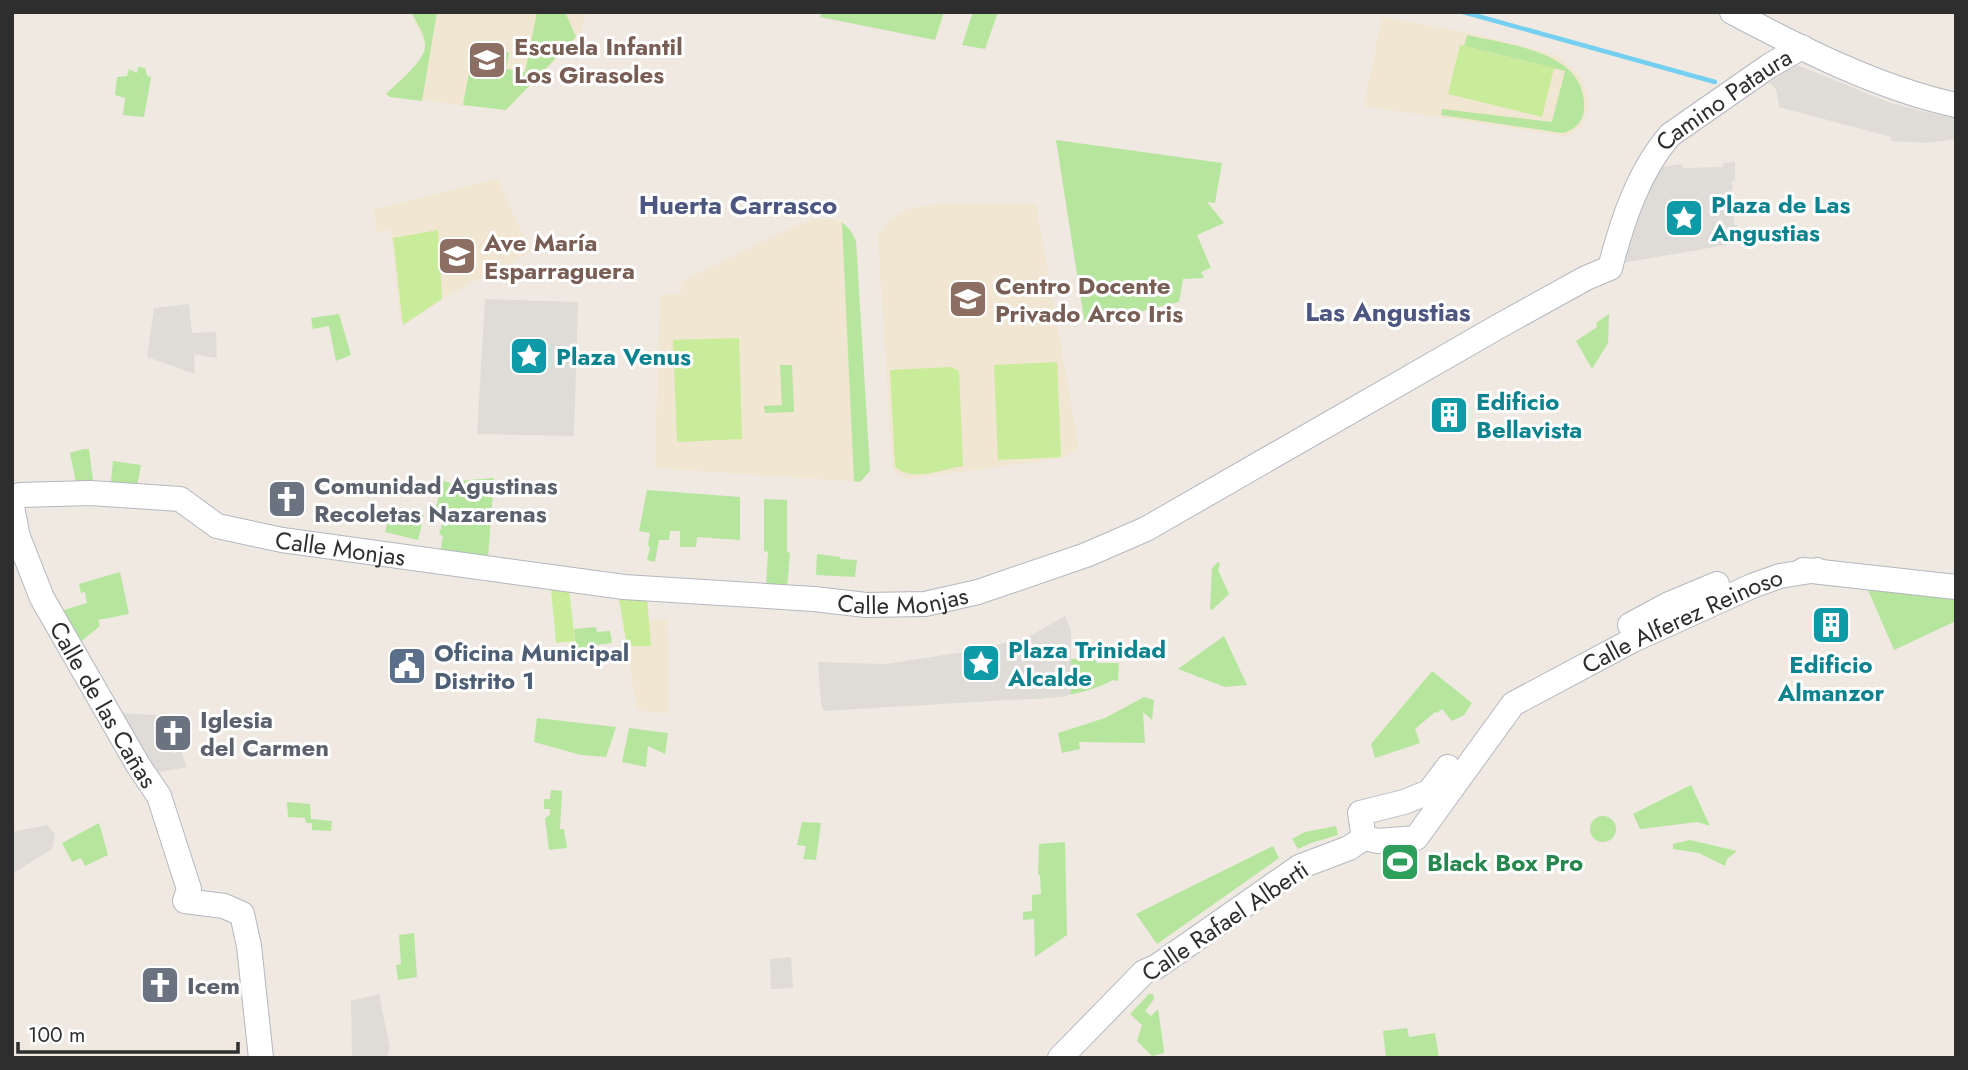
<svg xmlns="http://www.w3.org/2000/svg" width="1968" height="1070" viewBox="0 0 1968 1070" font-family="Jost,sans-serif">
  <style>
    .education { fill: #f0e6d1 }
    .green { fill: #b6e59e }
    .pitch { fill: #c9ec9a }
    .plaza { fill: #dfdcd8 }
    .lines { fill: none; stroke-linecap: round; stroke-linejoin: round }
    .stream { stroke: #75cff0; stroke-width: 4.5 }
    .secondary-casing { stroke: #b4b7c1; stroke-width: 26 }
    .secondary { stroke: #fff; stroke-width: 24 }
    .labels { text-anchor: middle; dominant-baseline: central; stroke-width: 6; stroke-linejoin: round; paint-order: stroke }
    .education-label { font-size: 24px; font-weight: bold; fill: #785e54; stroke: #fff; text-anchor: start }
    .street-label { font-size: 24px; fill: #2e2e2e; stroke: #fff }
    .culture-label { font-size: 24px; font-weight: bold; fill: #0d838f; stroke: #fff; text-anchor: start }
    .worship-label { font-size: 24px; font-weight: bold; fill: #5b616d; stroke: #fff; text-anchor: start }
    .service-label { font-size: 24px; font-weight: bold; fill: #4e5e75; stroke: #fff; text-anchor: start }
    .leisure-label { font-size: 24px; font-weight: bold; fill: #27864d; stroke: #fff; text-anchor: start }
    .neighbourhood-label { font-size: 26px; font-weight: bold; fill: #4d5680; stroke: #fff }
  </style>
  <rect width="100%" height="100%" fill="#efe9e1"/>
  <path class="education" d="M411,12H587L580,34L506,110L387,96L386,94L422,58L424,52L425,44Z
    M1382,17L1470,33L1557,55L1580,75L1587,91L1589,106L1581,127L1573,134L1564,136L1364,106Z
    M498,179L530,252L442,299L403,325L400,318L391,229L378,234L373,210Z
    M939,204H1036L1078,443L1076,449L1065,458L908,479L894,472L892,464L878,236L889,220L909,208Z
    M814,219H830L842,222L850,230L856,241L870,471L860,482L655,468L660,295L681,294V282L792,227Z
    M619,599L649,621L667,620L668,714L637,710Z"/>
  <path class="green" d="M411,12H437L422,101L390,97L386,94C397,83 427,60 425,44C425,34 416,22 411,12Z
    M537,12H565L576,37L506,110L463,105L474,46L509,53L506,69L525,72Z
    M822,12H944L935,40L820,17Z
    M973,12H998L985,49L962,45Z
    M1467,35C1509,45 1586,51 1584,107C1584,122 1575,130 1562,133L1441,115L1442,109L1552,122L1565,71L1464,46Z
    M138,67L145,68L147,76L151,77L144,117L123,115L125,98L115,95L117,77L127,76L129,69L137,73Z
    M1056,140L1222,163L1215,203L1207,202L1224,223L1197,235L1211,268L1201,272L1204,278L1183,279L1179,302L1085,325Z
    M842,222L850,230L856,241L870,471L860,482L854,481Z
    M339,314L351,355L336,361L329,326L313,329L311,318Z
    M1609,314L1608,343L1592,369L1576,341L1597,327L1596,323Z
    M780,365H792L794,412L765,413L764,406L782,405Z
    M84,449H89L93,481L76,483L70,453Z
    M113,461L141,465L137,487L111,483Z
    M494,478L488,558L440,554L443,536L439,534L445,516L435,513L442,480L455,485L457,481Z
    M647,490L740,497V540L697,537L696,547H680V531H670L669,540H659L655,562L647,560L650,548L648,545L650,533L639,531Z
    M764,499L787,500V552L790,553L787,588L766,586L768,552L764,551Z
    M391,507L424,515L418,540L385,532Z
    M817,554L840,557V559L857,560L855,577L816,575Z
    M1218,562L1220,564L1218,570L1229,594L1212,610L1210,609L1212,568Z
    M120,572L129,614L98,620L100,626L79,643L54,613L87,603L85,592L81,593L79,584Z
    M1785,581L1956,596V621L1894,650L1868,590Z
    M596,627L597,632L610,631L612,643L588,646L587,654H577L574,629Z
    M1071,630V659H1095L1097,663H1119L1118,681L1113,680C1089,693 1061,697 1034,699L1071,678Z
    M1224,636L1247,685L1225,687L1178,669Z
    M1432,671L1472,703L1464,715L1452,721L1442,709L1437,713L1435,712L1415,729L1420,743L1375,758L1371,744Z
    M1144,697L1154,700L1152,720L1143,712L1145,743L1079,742L1080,749L1062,753L1058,733L1105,718Z
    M537,718L616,727L606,757L581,755L534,742Z
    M629,728L668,733L665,754L648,746L646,767L622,762Z
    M1691,785L1710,826L1697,822L1640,829L1633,814Z
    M551,790L562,791L560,829H564L567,848L549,850L545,818L550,815V809H544V799H550Z
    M287,802L310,804L311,819L332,821L331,831L312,830V823H306L305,818L288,817Z
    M1590 829a13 13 0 1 1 26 0a13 13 0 1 1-26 0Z
    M802,822L821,823L816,860L803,859L806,846L797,845Z
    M99,823L108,855L85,866L81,858L72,862L62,843Z
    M1336,826L1338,835L1311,843L1298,849L1292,839L1305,832Z
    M1690,840L1737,851L1727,859L1725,866L1699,853L1673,849V844Z
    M1065,842L1067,935L1035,957L1034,919L1023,920V912L1032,911V895L1041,894L1040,875H1038L1039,844Z
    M1273,846L1279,858L1157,944L1136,914Z
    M414,933L417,977L398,980L396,965L401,964L399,935Z
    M1149,994H1153L1154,999L1145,1011L1151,1016L1158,1009L1164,1050V1053L1152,1056L1137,1041L1142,1025L1130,1014Z
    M1407,1028L1409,1037L1435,1033L1439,1058H1386L1383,1031Z"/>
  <path class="pitch" d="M1460,45L1554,68L1542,117L1448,94Z
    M438,230L442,299L403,325L393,238Z
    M739,338L742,439L677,442L673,340Z
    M1057,362L1061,457L998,460L994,365Z
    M951,367L959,371L963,466C943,469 910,483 895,466L890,370Z
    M551,590H569L575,641L556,643Z
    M647,597L651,646H627L619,599Z"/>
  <path class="plaza" d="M1795,64L1888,102L1938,115L1956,117V139L1927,143L1891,141V137L1779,107L1776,89L1769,83Z
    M1735,162V181H1732L1734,225H1737L1738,237L1726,240L1727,245L1622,263L1619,248L1657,168L1682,164L1683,168L1723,167V163Z
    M485,299L578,302L574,436L477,434Z
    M189,304L192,333L216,332L217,358L194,354L195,374L147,357L154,308Z
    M1065,616L1071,630V694L1062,697L824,711L821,704L818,662L885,664L977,650L1028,637Z
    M121,713L172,716V754L181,751L187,767L160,772L155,770L147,755H139Z
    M47,825L55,834L52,849L12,874V832Z
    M791,957L793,988L771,989L770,959Z
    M379,994L390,1048L387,1056L352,1058L351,1001Z"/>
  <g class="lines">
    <path class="stream" d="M1463,12L1715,82"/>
    <g class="secondary-casing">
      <g id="secondary">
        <path d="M1732,12C1802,49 1878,88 1956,105"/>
        <path id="s1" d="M12,498L20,495L90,493L180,499L217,526L282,540L624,587L814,599L866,605L925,604L978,592L1086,555L1146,529L1501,325L1586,278L1610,268C1622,222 1638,172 1670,135L1769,66L1802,47"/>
        <path id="s2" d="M12,507L18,537L42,598L138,765L159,796L189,889L185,901L224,906L242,914L249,946L261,1058"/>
        <path d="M1803,570L1956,587"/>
        <path d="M1630,625L1669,604L1717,584"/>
        <path d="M1364,838L1360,813L1404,802L1429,792L1448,767"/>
        <path id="s3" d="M1060,1058L1144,972L1156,967L1299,867L1349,848L1364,838L1378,841L1416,838L1513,704L1633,640L1752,586L1780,576L1817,570"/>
      </g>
    </g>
    <use href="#secondary" class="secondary"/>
  </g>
  <defs>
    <g id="school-square" transform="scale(2.0125)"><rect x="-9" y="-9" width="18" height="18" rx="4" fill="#8d6e63" stroke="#fff"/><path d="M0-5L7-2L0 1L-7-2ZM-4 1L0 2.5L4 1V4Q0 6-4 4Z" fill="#fff"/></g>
    <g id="sight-square" transform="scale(2.0125)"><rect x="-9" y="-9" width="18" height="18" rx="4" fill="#0f9aa8" stroke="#fff"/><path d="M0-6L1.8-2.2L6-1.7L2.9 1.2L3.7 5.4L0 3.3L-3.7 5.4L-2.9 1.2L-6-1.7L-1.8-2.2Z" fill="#fff"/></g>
    <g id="building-square" transform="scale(2.0125)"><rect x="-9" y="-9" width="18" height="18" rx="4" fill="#0f9aa8" stroke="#fff"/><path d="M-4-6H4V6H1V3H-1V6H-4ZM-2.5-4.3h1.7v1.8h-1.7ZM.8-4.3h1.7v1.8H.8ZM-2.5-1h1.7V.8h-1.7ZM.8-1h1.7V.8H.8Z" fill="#fff"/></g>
    <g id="church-square" transform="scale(2.0125)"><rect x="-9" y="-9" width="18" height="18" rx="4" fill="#6b7280" stroke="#fff"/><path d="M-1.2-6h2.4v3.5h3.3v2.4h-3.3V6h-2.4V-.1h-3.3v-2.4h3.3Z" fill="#fff"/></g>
    <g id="civic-square" transform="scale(2.0125)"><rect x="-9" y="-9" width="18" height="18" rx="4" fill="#5c6f8a" stroke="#fff"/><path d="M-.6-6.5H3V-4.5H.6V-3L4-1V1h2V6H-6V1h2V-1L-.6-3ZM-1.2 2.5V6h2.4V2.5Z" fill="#fff"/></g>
    <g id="stadium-square" transform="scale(2.0125)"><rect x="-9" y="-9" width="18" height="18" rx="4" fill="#2e9e5b" stroke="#fff"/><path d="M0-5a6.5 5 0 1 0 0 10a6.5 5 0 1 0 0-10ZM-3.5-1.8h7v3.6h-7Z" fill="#fff"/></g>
  </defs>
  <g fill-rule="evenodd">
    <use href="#school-square" x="487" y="60"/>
    <use href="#sight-square" x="1684" y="218"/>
    <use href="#school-square" x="457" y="256"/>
    <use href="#school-square" x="968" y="299"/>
    <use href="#sight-square" x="529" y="356"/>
    <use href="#building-square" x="1449" y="415"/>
    <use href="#church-square" x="287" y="499"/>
    <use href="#building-square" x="1831" y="625"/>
    <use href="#sight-square" x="981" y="663"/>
    <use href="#civic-square" x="407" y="666"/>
    <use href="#church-square" x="173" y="733"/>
    <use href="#stadium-square" x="1400" y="862"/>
    <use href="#church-square" x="160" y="985"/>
  </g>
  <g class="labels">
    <g class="education-label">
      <text x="514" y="46">Escuela Infantil<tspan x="514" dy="28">Los Girasoles</tspan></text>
      <text x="484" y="242">Ave María<tspan x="484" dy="28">Esparraguera</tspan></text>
      <text x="995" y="285">Centro Docente<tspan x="995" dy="28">Privado Arco Iris</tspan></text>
    </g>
    <g class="street-label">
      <text stroke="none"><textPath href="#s1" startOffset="1906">Camino Pataura</textPath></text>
      <text stroke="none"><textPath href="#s1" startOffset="340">Calle Monjas</textPath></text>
      <text stroke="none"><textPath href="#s1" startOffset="906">Calle Monjas</textPath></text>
      <text stroke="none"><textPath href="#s3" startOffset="786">Calle Alferez Reinoso</textPath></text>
      <text stroke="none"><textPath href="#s2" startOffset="219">Calle de las Cañas</textPath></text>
      <text transform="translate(1225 921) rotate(-34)">Calle Rafael Alberti</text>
    </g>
    <g class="culture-label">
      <text x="1711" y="204">Plaza de Las<tspan x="1711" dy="28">Angustias</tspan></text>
      <text x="556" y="356">Plaza Venus</text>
      <text x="1476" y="401">Edificio<tspan x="1476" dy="28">Bellavista</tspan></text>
      <text x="1008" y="649">Plaza Trinidad<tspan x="1008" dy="28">Alcalde</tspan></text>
      <text x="1831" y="664" text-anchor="middle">Edificio<tspan x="1831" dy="28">Almanzor</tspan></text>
    </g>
    <g class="worship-label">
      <text x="314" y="485">Comunidad Agustinas<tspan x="314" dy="28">Recoletas Nazarenas</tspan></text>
      <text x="200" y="719">Iglesia<tspan x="200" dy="28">del Carmen</tspan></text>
      <text x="187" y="985">Icem</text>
    </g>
    <g class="service-label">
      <text x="434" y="652">Oficina Municipal<tspan x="434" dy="28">Distrito 1</tspan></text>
    </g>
    <g class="leisure-label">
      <text x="1427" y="862">Black Box Pro</text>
    </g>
    <g class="neighbourhood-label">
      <text x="738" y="205">Huerta Carrasco</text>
      <text x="1388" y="312">Las Angustias</text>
    </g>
  </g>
  <rect width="1968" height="1070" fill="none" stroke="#2e2e2e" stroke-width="28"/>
  <path d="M18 1042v10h220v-10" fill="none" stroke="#2e2e2e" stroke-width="3.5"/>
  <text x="28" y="1042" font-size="21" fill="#2e2e2e" stroke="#ffffff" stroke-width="5" paint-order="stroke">100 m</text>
</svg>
